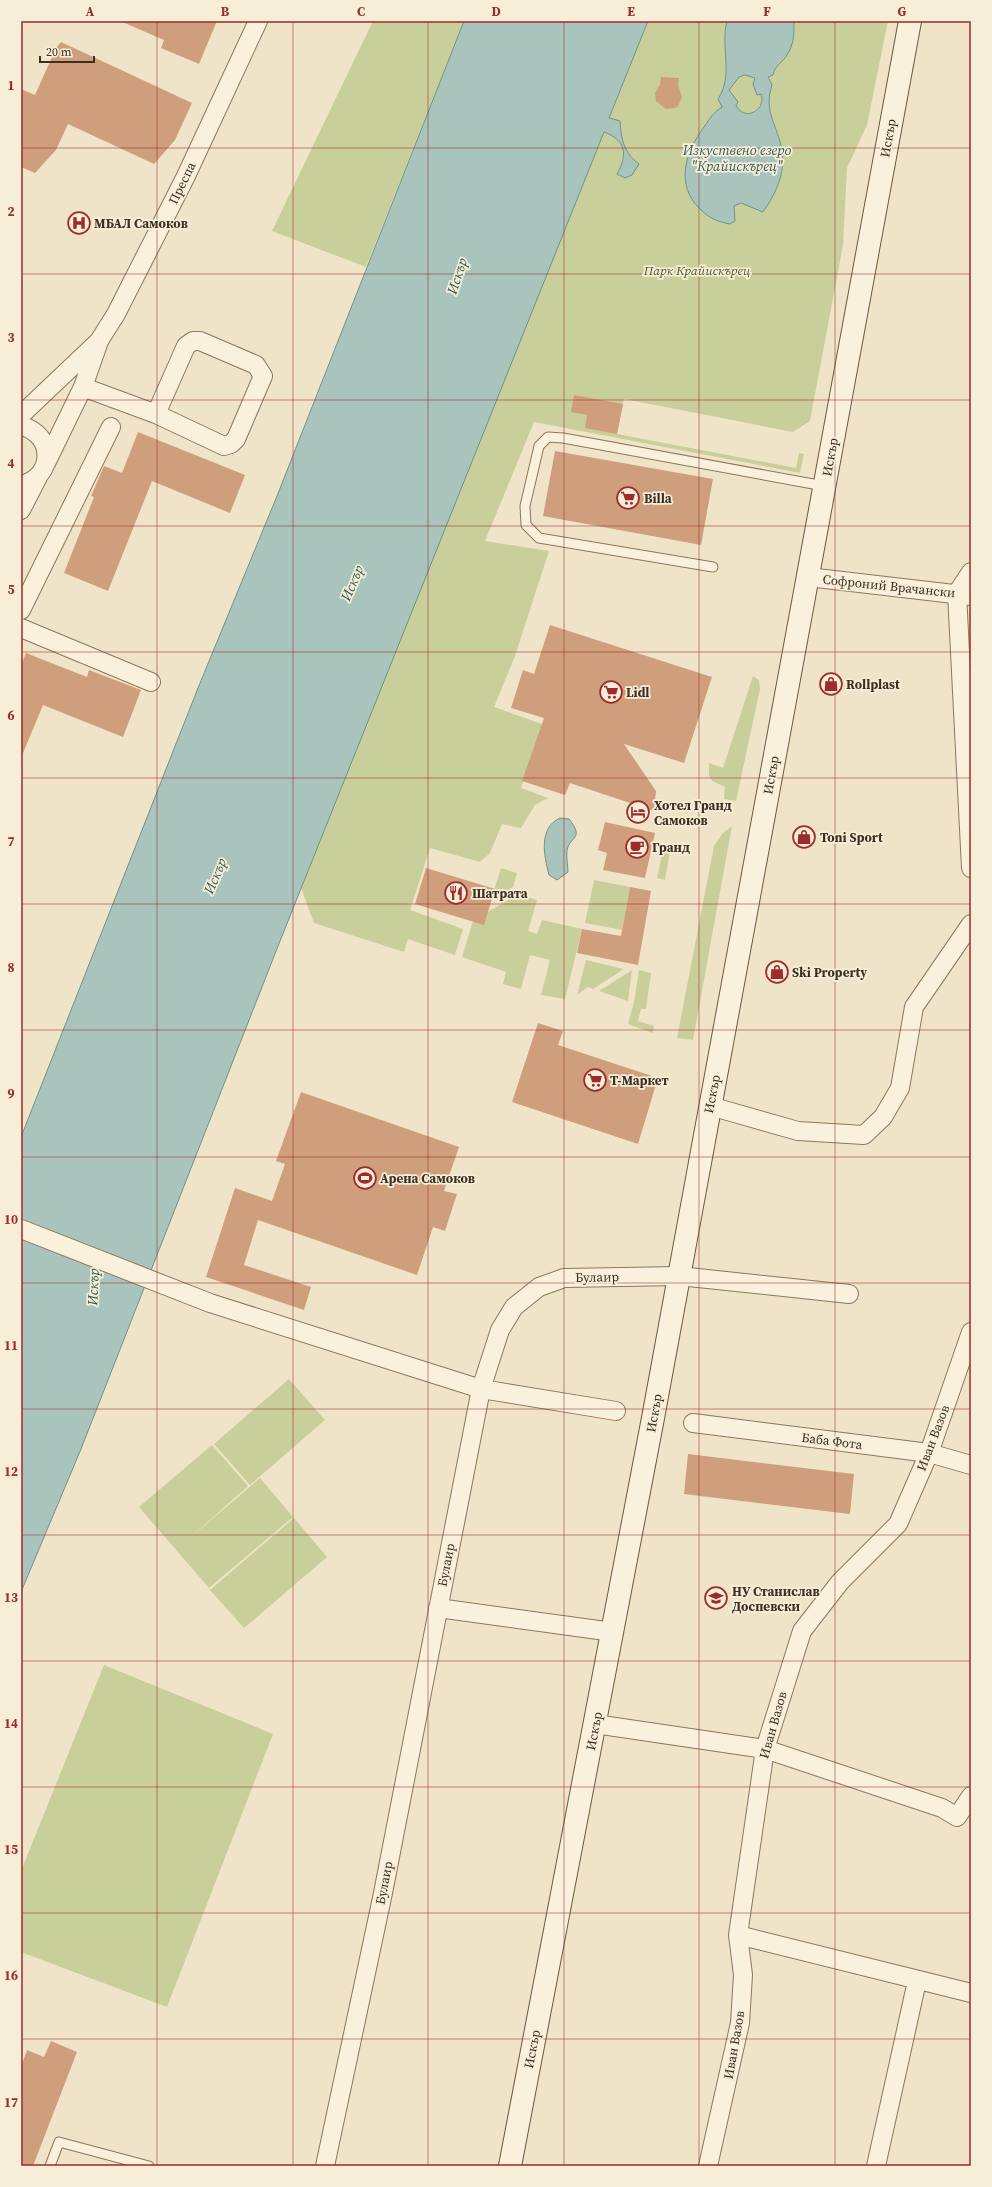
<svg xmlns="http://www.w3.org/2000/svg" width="992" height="2187" viewBox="0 0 992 2187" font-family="'Source Serif 4',serif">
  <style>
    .green { fill: #c9cf9b }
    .water { fill: #a9c4bc; stroke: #6f938a; fill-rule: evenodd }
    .building { fill: #cf9f7d }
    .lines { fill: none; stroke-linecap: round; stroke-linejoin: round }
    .lane-casing { stroke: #8d765c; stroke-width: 11 }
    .street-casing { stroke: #8d765c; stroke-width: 20 }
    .secondary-casing { stroke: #6f573f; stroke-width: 24 }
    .lane { stroke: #faf1dc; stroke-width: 9 }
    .street { stroke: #faf1dc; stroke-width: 18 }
    .secondary { stroke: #faf1dc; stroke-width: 22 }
    .grid { fill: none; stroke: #9e2a2b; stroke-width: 1; stroke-opacity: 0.55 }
    .labels { text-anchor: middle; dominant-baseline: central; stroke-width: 3.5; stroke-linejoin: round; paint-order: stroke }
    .street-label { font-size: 13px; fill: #3d2e20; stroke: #f7eed8 }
    .poi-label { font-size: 13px; font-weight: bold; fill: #3d2e20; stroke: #f7eed8; text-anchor: start }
    .park-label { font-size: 13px; font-style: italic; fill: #4d5a26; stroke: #f7eed8 }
    .water-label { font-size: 14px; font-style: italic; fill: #2f5d5a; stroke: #f7eed8 }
    .neatline { fill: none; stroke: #9e2a2b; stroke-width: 1.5 }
    .grid-label { font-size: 13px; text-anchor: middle; font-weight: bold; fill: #9e2a2b }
  </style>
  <rect width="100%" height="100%" fill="#f0e4c8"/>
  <path class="green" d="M373,21H464L366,267L272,231Z
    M648,21H888L867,125L847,168L843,245L810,421L793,432L624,399L617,434L796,468L799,453L804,454L800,473L534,422L485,541L549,551L515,656L494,707L542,724L521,788L548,798L535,805L521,828L502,824L490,853L480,862L430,848L410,910L463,929L455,955L408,939L404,952L314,923L301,888Z
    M753,676L759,680L760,689L736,801L724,799L725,787L712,781L709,775V763L723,768Z
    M732,826L693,1040L677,1038L714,846L722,834Z
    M663,849L670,851L665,880L657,878Z
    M501,868L517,873L513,887L491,900Z
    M594,880L630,887L622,930L585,923Z
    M518,894L537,900L528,931L537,934L542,920L582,929L565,999L541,995L550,960L530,955L521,989L503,984L506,972L462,957L473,921Z
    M586,960L624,969L593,989L588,987L577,995Z
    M632,970L628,1001L599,991Z
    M639,970L651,973L646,1009H641L638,1021L654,1026L653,1033L628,1024L634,1002Z
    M289,1379L325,1420L250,1485L214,1444Z
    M212,1445L248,1486L189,1539L260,1478L293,1517L209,1588L139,1507Z
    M294,1518L327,1557L244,1628L210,1590Z
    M104,1665L273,1734L167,2007L21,1952V1871Z"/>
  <path class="water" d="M464,21H648L609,118L620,121C621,139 624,153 639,164L632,175L625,178L617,174C628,155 626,140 604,132L282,936L81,1449L21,1592V1137L198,688L277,496Z
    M727,21H794C794,33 794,45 787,55C783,62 775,65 773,75L768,77L772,85C763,113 778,125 782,151C786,173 775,195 763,212L741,203L734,206L735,221L730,224C718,222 709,218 700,209C675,185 685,152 704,127C710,118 713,113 722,107L718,99C734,75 720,47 727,21ZM745,75L755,78L753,84L757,95L761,94C767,111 743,122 736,105L738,102L729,90L739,77Z
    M560,818L569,819C585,839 570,836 567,850C566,857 568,865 568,872L557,880L549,875C544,856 538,828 560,818Z"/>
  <path class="building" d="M120,21H217L199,64L161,48L164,40Z
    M61,42L192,103L175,140L154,164L68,124L56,150L35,173L21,167V89L35,95L56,48Z
    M661,77L679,78L678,85L682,97L678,106L675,108L666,109L656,101L655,93L660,85Z
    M574,395L623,404L617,434L585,428L587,415L571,412Z
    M138,432L245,475L230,513L152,481L108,591L64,573L94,497L91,496L104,466L122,473Z
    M555,451L713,479L701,545L543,516Z
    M550,625L712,677L684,763L624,744L656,791L654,811L570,783L565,795L522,781L544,718L511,708L523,670L534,674Z
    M26,653L87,677L89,670L141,690L123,737L43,705L21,758V665Z
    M605,822L655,833L645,878L603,870L607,853L598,850Z
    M426,868L495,889L484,925L415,904Z
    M630,887L651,891L638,965L577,953L582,929L621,936Z
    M538,1023L563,1031L558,1045L658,1078L638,1144L512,1102Z
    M301,1092L459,1147L444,1191L457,1194L445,1231L433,1227L417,1275L258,1220L244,1265L311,1287L304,1310L206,1277L235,1188L272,1201L285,1164L276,1161Z
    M688,1454L854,1474L850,1514L684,1494Z
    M51,2041L77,2052L33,2166H21V2067L27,2050L44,2057Z"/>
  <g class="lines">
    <g class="lane-casing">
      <path id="lane" d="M713,567L539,538L526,525L525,506L539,446L548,437L563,438L824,486
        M50,2166L59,2142L149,2166"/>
    </g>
    <g class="street-casing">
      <path id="street" d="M83,387L156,414L224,446L231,444L236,439L263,376L256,365L200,341H193L186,346L156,414
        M21,415L99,341L116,314L186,176L258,21
        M21,426C55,434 55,477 21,485
        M45,465L83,387L98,344
        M21,510L38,477
        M971,572L957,593L971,868
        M808,577L971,596
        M21,610L111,427
        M21,628L151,682
        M710,1106L798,1131L864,1135L883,1117L900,1088L914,1007L971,924
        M21,1229L210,1303L481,1389L616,1411
        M693,1423L929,1453L971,1465
        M438,1608L613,1632
        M595,1724L765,1749L942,1808L957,1817L971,1796
        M738,1935L971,1993
        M325,2166L383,1893L481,1389L500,1330L514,1307L539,1287L564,1278L679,1276L849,1294
        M708,2166L740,2023L743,1975L738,1935L765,1749L802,1631L840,1582L898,1524L929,1453L971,1332
        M876,2166L917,1981"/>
    </g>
    <g class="secondary-casing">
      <path id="secondary" d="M510,2166L653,1418L910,21"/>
    </g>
    <use href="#lane" class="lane"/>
    <use href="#street" class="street"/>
    <use href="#secondary" class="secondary"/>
  </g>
  <path class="grid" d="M157,21V2166M293,21V2166M428,21V2166M564,21V2166M699,21V2166M835,21V2166M21,148H971M21,274H971M21,400H971M21,526H971M21,652H971M21,778H971M21,904H971M21,1030H971M21,1157H971M21,1283H971M21,1409H971M21,1535H971M21,1661H971M21,1787H971M21,1913H971M21,2039H971"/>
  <defs>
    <g id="hospital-ring" transform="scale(1.15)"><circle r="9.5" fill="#f7eed8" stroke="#9e2a2b" stroke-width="1.5"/><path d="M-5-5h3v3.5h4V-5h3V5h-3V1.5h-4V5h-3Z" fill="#9e2a2b"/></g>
    <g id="supermarket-ring" transform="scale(1.15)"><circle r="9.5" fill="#f7eed8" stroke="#9e2a2b" stroke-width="1.5"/><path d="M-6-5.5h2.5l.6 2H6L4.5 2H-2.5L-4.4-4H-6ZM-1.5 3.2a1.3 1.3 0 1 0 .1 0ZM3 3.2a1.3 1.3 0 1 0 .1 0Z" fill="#9e2a2b"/></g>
    <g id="shop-ring" transform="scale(1.15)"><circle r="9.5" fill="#f7eed8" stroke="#9e2a2b" stroke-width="1.5"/><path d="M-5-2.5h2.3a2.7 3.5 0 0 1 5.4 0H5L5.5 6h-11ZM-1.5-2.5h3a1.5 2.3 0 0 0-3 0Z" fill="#9e2a2b"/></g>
    <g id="hotel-ring" transform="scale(1.15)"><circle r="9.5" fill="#f7eed8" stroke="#9e2a2b" stroke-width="1.5"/><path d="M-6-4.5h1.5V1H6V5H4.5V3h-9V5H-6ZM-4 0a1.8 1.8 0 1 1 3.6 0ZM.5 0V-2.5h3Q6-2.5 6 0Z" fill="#9e2a2b"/></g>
    <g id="cafe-ring" transform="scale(1.15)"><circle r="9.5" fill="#f7eed8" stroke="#9e2a2b" stroke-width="1.5"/><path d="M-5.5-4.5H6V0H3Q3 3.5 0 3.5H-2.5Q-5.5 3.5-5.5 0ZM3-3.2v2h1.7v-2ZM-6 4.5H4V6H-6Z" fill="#9e2a2b"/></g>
    <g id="restaurant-ring" transform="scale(1.15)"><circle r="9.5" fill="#f7eed8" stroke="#9e2a2b" stroke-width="1.5"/><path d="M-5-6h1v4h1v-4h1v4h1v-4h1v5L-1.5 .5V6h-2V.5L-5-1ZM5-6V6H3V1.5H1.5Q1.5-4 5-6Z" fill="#9e2a2b"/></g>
    <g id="stadium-ring" transform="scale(1.15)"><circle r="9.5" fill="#f7eed8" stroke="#9e2a2b" stroke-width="1.5"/><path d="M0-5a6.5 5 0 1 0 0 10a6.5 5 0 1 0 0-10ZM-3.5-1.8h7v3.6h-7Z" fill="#9e2a2b"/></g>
    <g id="school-ring" transform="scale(1.15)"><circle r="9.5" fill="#f7eed8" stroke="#9e2a2b" stroke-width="1.5"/><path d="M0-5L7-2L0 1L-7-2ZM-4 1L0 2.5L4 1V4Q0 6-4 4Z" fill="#9e2a2b"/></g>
  </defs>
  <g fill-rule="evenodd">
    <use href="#hospital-ring" x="79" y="223"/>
    <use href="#supermarket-ring" x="628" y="498"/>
    <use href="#shop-ring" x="831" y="684"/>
    <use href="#supermarket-ring" x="611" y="692"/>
    <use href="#hotel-ring" x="638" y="812"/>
    <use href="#shop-ring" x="804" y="837"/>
    <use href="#cafe-ring" x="637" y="847"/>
    <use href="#restaurant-ring" x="456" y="893"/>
    <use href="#shop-ring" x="777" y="972"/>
    <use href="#supermarket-ring" x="595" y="1080"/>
    <use href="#stadium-ring" x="365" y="1178"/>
    <use href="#school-ring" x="716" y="1598"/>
  </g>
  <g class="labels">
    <g class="street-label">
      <text transform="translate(888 138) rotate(-80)">Искър</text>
      <text transform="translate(182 183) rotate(-64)">Преспа</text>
      <text transform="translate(830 457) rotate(-80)">Искър</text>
      <text transform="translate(889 586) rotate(6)">Софроний Врачански</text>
      <text transform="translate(771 775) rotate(-80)">Искър</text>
      <text transform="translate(712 1094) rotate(-79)">Искър</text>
      <text transform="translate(597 1277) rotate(-1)">Булаир</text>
      <text transform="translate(654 1413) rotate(-80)">Искър</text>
      <text transform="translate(933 1438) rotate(-69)">Иван Вазов</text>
      <text transform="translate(832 1441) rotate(7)">Баба Фота</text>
      <text transform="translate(446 1565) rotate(-79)">Булаир</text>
      <text transform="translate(773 1725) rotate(-74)">Иван Вазов</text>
      <text transform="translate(594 1731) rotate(-79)">Искър</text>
      <text transform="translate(384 1883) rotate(-79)">Булаир</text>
      <text transform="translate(734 2045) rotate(-80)">Иван Вазов</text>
      <text transform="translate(532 2049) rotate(-79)">Искър</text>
    </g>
    <g class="poi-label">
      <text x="94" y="223">МБАЛ Самоков</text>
      <text x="644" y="498">Billa</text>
      <text x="846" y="684">Rollplast</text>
      <text x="626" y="692">Lidl</text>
      <text x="654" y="805">Хотел Гранд<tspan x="654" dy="15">Самоков</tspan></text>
      <text x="820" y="837">Toni Sport</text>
      <text x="652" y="847">Гранд</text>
      <text x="472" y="893">Шатрата</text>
      <text x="792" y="972">Ski Property</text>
      <text x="610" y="1080">Т-Маркет</text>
      <text x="380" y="1178">Арена Самоков</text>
      <text x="732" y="1591">НУ Станислав<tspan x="732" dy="15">Доспевски</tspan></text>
    </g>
    <g class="park-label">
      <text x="697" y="270">Парк Крайискърец</text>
    </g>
    <g class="water-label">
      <text x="737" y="150">Изкуствено езеро<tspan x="737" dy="16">"Крайискърец"</tspan></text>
      <text transform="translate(457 276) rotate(-72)">Искър</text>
      <text transform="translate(352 583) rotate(-67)">Искър</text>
      <text transform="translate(215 876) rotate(-67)">Искър</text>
      <text transform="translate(93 1287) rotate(-88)">Искър</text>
    </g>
  </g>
  <rect width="992" height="2187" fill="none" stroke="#f7eed8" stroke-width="44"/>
  <path d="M40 56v6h54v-6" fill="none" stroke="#3d2e20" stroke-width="2"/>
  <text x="46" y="56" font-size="12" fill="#3d2e20" stroke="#f7eed8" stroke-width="3" paint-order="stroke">20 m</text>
  <rect x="22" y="22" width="948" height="2143" class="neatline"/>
  <g class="grid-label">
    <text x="90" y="16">A</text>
    <text x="225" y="16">B</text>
    <text x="361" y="16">C</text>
    <text x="496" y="16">D</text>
    <text x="631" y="16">E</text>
    <text x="767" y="16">F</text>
    <text x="902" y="16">G</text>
    <text x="11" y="90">1</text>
    <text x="11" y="216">2</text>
    <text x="11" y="342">3</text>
    <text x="11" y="468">4</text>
    <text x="11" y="594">5</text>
    <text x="11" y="720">6</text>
    <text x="11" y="846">7</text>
    <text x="11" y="972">8</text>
    <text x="11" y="1098">9</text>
    <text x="11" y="1224">10</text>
    <text x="11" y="1350">11</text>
    <text x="11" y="1476">12</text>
    <text x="11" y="1602">13</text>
    <text x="11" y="1728">14</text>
    <text x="11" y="1854">15</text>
    <text x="11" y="1980">16</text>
    <text x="11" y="2107">17</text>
  </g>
</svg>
